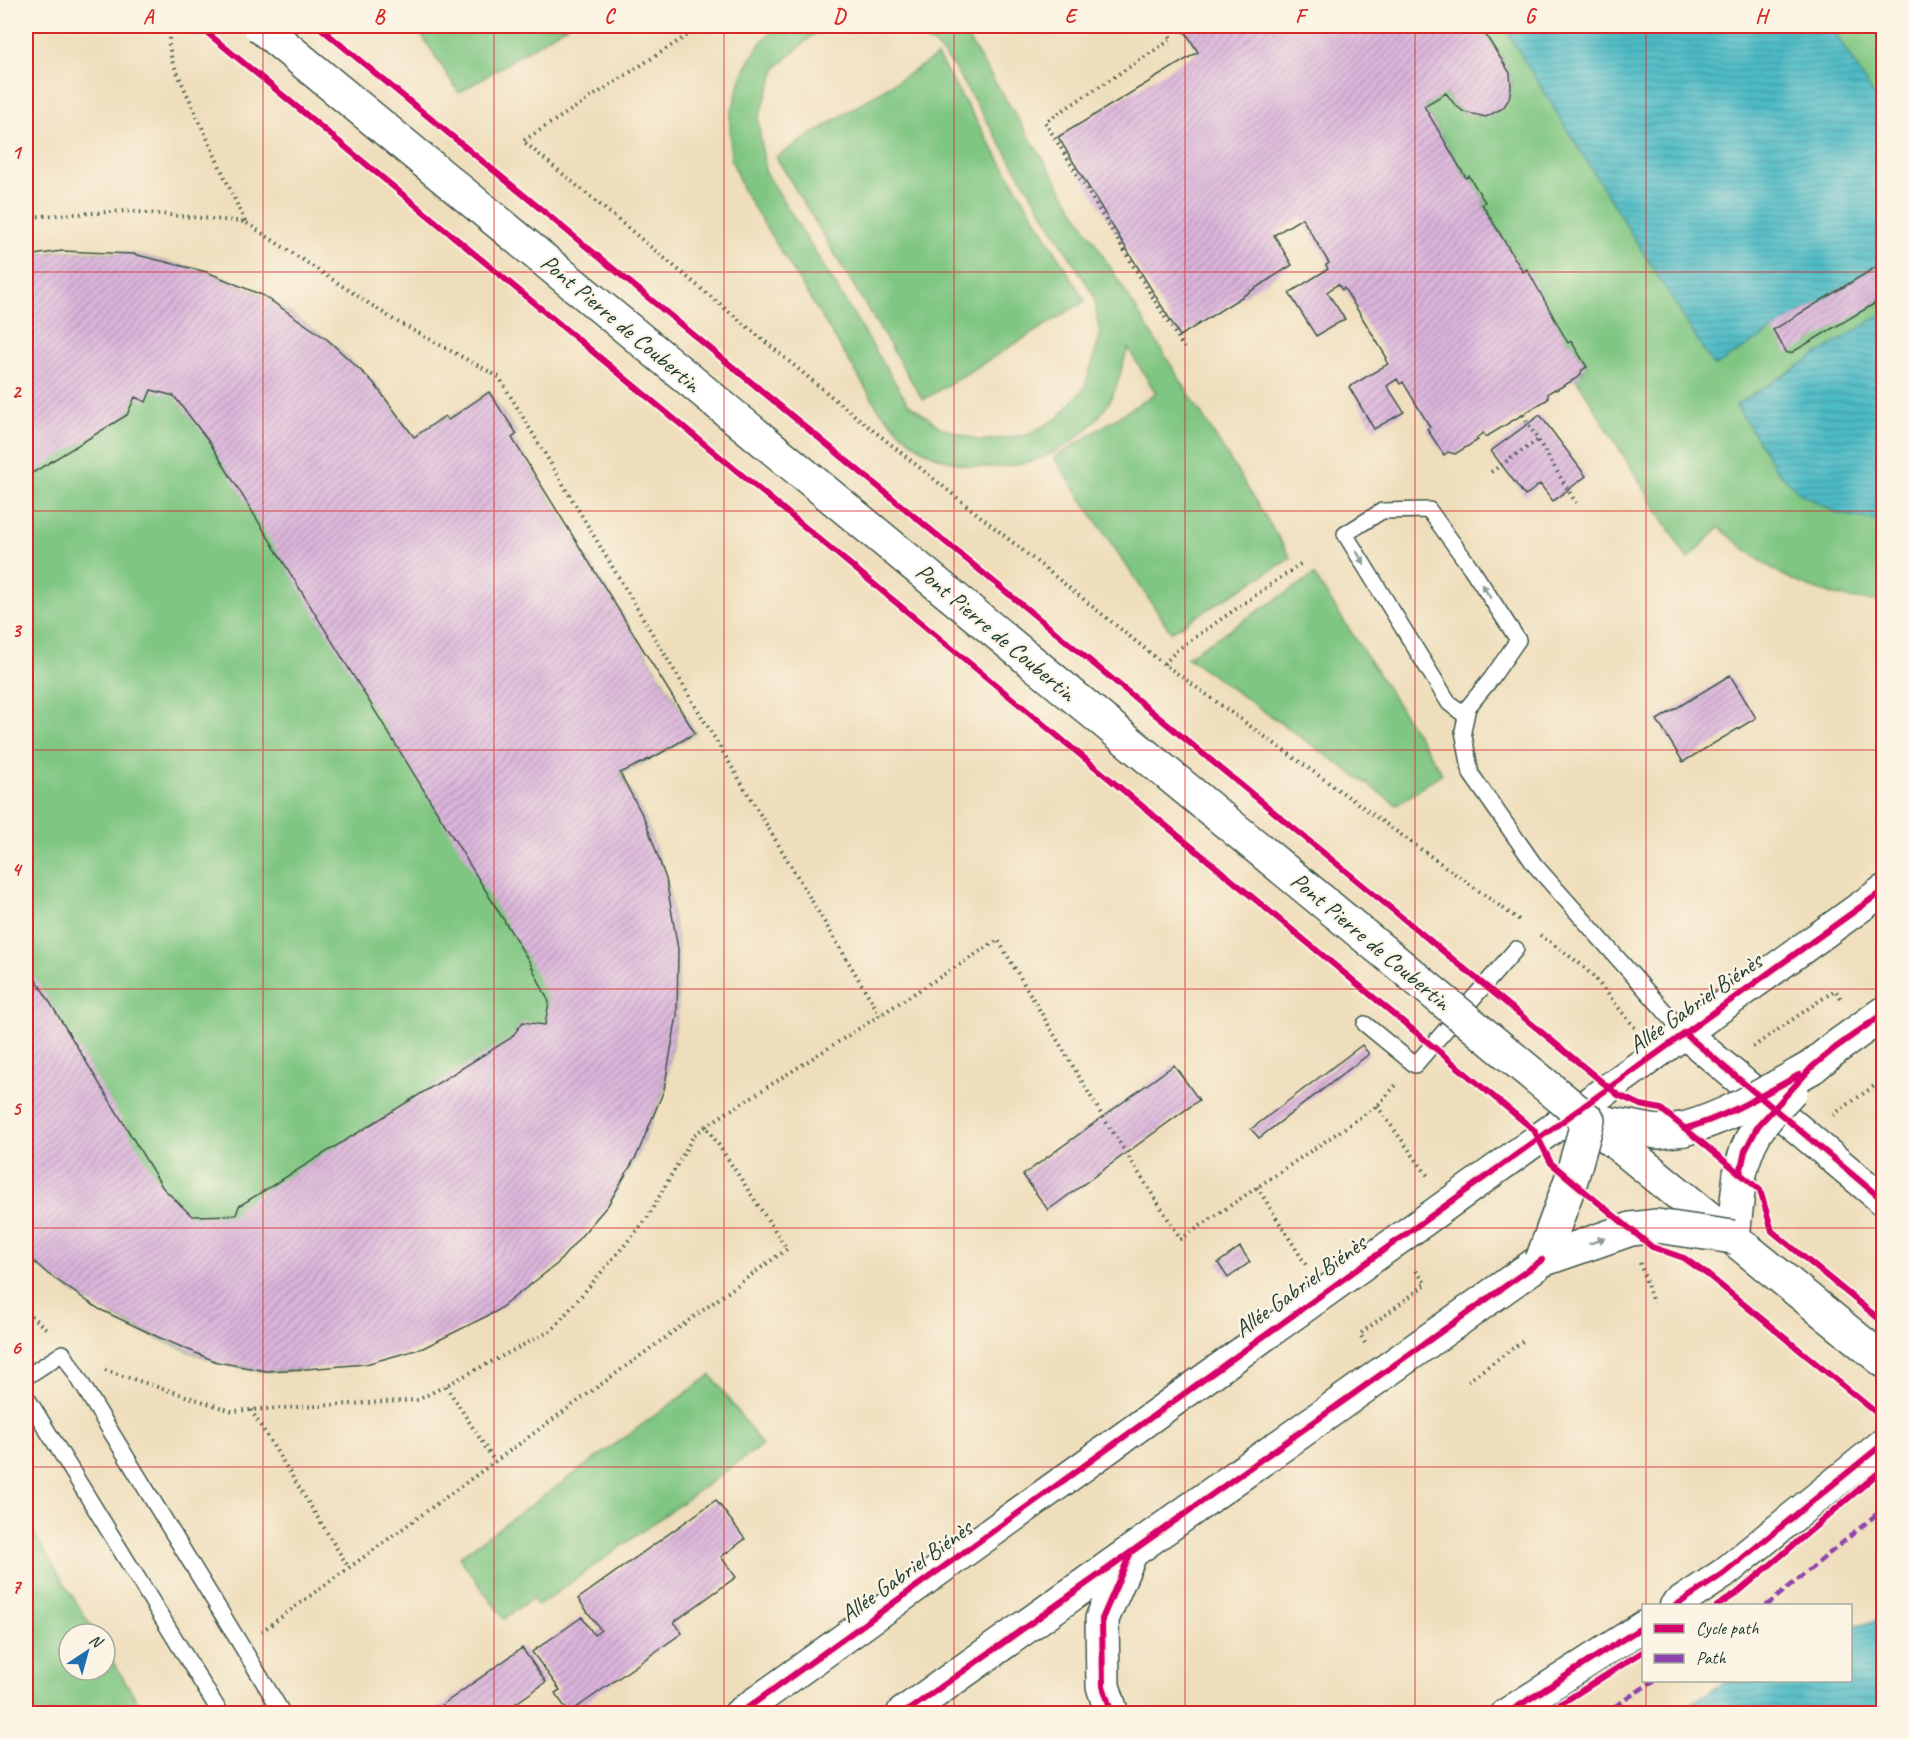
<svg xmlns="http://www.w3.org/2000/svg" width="1909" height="1739" viewBox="0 0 1909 1739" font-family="Caveat,sans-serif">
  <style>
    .green { fill: #7fc682; stroke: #4f825b; stroke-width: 1.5 }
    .water { fill: url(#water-rules); stroke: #367c7d; stroke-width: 1.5 }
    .building { fill: url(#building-hatch) }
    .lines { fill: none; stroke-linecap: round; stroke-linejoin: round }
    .service-casing { stroke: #3e5548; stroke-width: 18 }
    .minor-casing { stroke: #3e5548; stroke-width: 33 }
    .secondary-casing { stroke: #3e5548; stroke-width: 36 }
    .path { stroke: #3e5548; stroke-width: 4; stroke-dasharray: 1.5 4.5; stroke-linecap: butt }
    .service { stroke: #fff; stroke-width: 15 }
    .minor { stroke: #fff; stroke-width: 30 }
    .secondary { stroke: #fff; stroke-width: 33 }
    .secondary-bridge-casing { stroke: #3e5548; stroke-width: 36; stroke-linecap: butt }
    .secondary-bridge { stroke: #fff; stroke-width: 33 }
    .quiet { stroke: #8e44ad; stroke-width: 4.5; stroke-dasharray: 9 4.5; stroke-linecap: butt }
    .cycleway-casing { stroke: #fcf5e5; stroke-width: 10 }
    .cycleway { stroke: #d6006c; stroke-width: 6 }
    .oneway { fill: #8f9e9a }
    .grid { fill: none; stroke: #d62828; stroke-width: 1.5; stroke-opacity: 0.55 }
    .labels { text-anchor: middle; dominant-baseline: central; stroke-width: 4.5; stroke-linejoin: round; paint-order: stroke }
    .street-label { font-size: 24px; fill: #1f3d34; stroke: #fcf5e5 }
    .neatline { fill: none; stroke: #d62828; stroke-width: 2 }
    .grid-label { font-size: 20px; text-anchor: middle; font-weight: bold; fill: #d62828 }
  </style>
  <defs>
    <pattern id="water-rules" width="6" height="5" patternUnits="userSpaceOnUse" patternTransform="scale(1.5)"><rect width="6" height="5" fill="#4dbbc6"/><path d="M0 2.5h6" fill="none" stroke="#3f99a2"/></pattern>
    <pattern id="building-hatch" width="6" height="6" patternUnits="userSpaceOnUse" patternTransform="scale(1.5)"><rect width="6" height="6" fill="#dbb4db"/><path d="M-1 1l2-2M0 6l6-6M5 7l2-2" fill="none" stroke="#b194b2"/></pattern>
  </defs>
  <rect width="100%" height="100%" fill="#fcf5e5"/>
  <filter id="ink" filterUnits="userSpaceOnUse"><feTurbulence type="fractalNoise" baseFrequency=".0167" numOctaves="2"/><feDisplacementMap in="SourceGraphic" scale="12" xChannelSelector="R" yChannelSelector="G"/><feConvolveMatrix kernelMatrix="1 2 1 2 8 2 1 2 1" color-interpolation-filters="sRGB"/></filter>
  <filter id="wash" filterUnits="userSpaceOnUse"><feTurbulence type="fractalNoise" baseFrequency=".008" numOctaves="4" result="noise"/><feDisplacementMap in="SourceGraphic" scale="24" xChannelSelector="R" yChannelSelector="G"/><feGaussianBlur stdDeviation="1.35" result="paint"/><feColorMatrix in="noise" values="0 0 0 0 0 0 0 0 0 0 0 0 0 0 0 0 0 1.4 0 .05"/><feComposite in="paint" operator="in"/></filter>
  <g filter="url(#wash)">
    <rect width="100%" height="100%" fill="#efdebc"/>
    <path class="green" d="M416,26H567L459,93Z
      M779,26H850L814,34L777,67L758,119L765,171L907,402L940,427L980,441L1027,435L1058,418L1085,387L1100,337L1094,296L952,64L934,44L906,30L889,26H960L1291,558L1171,632L1054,458L1156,393L1128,348C1121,366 1119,387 1108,404C1070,462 995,483 933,455C911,445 894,425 878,408L743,190L731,158L730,117L743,73L761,42Z
      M1480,26H1883V602C1811,597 1772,575 1719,527L1688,560L1576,378L1587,366L1571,341L1568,343L1527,270L1523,272L1482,204L1485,202L1469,176L1466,178L1424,106L1446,93C1449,97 1451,102 1454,105C1479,130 1520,108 1510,74C1506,61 1487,37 1480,26Z
      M937,56L1085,301L923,400L776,157Z
      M62,251L133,254L207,272L264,296L328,340L373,382L414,437L445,416L448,420L489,392L517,434L512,438L695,733L656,756L621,773L645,820L666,879L678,949L677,1015L664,1090L637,1155L608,1205L306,1369C292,1370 278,1372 264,1371C194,1364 84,1307 31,1259L26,1266V256Z
      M1314,575L1442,773L1397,805L1187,657Z
      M711,1375L762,1445L538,1606L532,1598L504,1619L459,1557Z
      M32,1531L96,1634H69V1670H105V1649L145,1713H26V1535Z"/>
    <path class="water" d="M1503,26H1831L1883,110V262L1714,367Z
      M1883,313L1884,521H1881L1839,514L1802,495L1776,470L1736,405Z
      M1883,1619V1713H1675L1727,1681L1850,1680L1851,1626Z"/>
    <g id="blocks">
      <path class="building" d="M1179,26H1480L1510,73L1511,87L1509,99L1503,108L1486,117L1464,112L1455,105L1446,93L1424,106L1466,178L1469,176L1485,202L1482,204L1523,272L1527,269L1568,343L1571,341L1587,367L1582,370L1580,376L1556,390L1555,389L1548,393V399L1486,437L1483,433L1476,438L1478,440L1455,454L1448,452L1444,455L1427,429L1430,427L1403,382L1400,384L1397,379L1387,386L1404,412L1374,429L1349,387L1388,364L1385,359L1387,358L1344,288L1342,290L1338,284L1327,292L1345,319L1316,336L1289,293L1328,269L1326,265L1329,263L1302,218L1274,235L1292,265L1180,336L1058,137L1198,52L1185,31L1183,32Z
        M62,251L133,254L207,272L264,296L328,340L373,382L414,437L445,416L448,420L489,392L517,434L512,438L695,733L656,756L620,773L645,820L666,879L678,949L677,1015L664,1090L637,1155L608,1205L557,1264L495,1312L423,1348L366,1364L306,1369L266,1371L217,1362L158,1337L99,1309L48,1274L31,1259L26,1266V963L163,1188L192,1216L236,1215L239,1206L511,1038L523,1022L545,1025L549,1002L529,961L210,443L174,396L151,390L146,402L135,397L127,415L26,477V256Z
        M1884,262V298L1791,353H1787L1773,330Z
        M1540,415L1586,476L1553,501L1540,484L1525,496L1491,451Z
        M1730,675L1756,718L1683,762L1657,720Z
        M1362,1045L1369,1054L1259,1138L1251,1129Z
        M1174,1065L1199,1100L1048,1210L1023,1175Z
        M1240,1247L1250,1262L1228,1278L1218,1263Z
        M716,1500L745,1539L721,1557L736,1577L674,1622L682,1633L569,1713L555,1693L560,1690L532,1652L582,1617L594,1635L601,1630L578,1599Z
        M522,1648L546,1682L502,1713H431Z"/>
    </g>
  </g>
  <g filter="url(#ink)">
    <use href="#blocks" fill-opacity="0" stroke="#3e5548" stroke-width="1.5"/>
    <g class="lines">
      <g class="service-casing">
        <path id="service" d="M1466,716L1449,703L1345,534L1382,511L1429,510L1471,568L1518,640L1491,679L1468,707L1463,731L1471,774L1534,864L1684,1033
          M1365,1024L1415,1065L1516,949
          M26,1377L63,1353L283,1714
          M26,1396L221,1714"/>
      </g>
      <g class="minor-casing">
        <path id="minor" d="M1684,1033L1884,1201
          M1675,1606L1723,1574L1884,1443
          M739,1714L1884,890
          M1506,1714L1644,1626"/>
      </g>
      <g class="secondary-casing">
        <path id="secondary" d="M1812,1067L1835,1048L1884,1013
          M1588,1120L1884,1361
          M1590,1120L1657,1132L1684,1129
          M1733,1237L1740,1174
          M903,1714L1542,1260
          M1112,1714L1103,1686L1102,1619L1131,1552"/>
      </g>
      <path class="path" d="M169,26V45L172,61L245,222
        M702,26L523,141L838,402L1164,664L1522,922
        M1163,26L1172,39L1045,122L1184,348
        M26,217L126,211L245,222L394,320L499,377L880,1015
        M1523,415L1576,503
        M1491,472L1538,440
        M1164,664L1177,650L1303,562
        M1540,935L1579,963L1593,976L1635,1028
        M1753,1047L1835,990L1842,1000
        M1377,1106L1428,1176
        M1833,1115L1884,1079
        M706,1126L998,940L1103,1117L1181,1239L1377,1106L1398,1083
        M1257,1187L1306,1265
        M1640,1263L1653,1303
        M26,1312L48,1330
        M1365,1343L1360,1334L1426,1284L1414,1268
        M105,1370L232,1411L418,1400L552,1330L646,1220L694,1135L706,1126L787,1249L262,1631
        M1468,1381L1524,1340
        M446,1386L495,1462
        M251,1410L349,1568"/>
      <use href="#service" class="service"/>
      <use href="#minor" class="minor"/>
      <use href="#secondary" class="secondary"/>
      <g class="secondary-bridge-casing">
        <path id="secondary-bridge" d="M260,26L1588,1120L1571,1180L1542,1260
          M1684,1129C1730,1116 1770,1091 1812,1067
          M1740,1174C1749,1132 1763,1121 1791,1090
          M1542,1260L1631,1229L1657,1226L1733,1237"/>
      </g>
      <use href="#secondary-bridge" class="secondary-bridge"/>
      <path class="quiet" d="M1766,1606L1884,1508
        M1603,1714L1655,1680"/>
      <g class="cycleway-casing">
        <path id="cycleway" d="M199,26L1534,1130L1551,1163L1571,1180L1652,1247L1684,1258L1708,1275L1884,1419
          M318,26L1618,1095L1641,1105L1661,1109L1760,1190L1772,1231L1884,1323
          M1684,1033L1884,1201
          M1684,1129C1726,1117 1761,1096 1799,1075
          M1740,1174L1745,1151L1758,1126L1812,1067L1835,1048L1884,1013
          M1675,1606L1723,1574L1884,1443
          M1717,1606L1736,1594L1884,1468
          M739,1714L1884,890
          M903,1714L1542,1260
          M1112,1714L1103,1686L1102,1619L1131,1552
          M1506,1714L1644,1626
          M1545,1714L1644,1651"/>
      </g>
      <use href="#cycleway" class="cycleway"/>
    </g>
    <defs><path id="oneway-solid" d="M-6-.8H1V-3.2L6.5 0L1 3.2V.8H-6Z" transform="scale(1.5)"/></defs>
    <g class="oneway">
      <use href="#oneway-solid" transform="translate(1360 557) rotate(59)"/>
      <use href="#oneway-solid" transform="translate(1486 591) rotate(-123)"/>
      <use href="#oneway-solid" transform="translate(1597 1241) rotate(-19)"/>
    </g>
  </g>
  <path class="grid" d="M263,26V1714M494,26V1714M724,26V1714M954,26V1714M1185,26V1714M1415,26V1714M1646,26V1606M26,272H1884M26,511H1884M26,750H1884M26,989H1884M26,1228H1884M26,1467H1884M1646,1680V1714"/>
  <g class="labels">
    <g class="street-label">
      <text transform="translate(621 323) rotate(40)">Pont Pierre de Coubertin</text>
      <text transform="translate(996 632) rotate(40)">Pont Pierre de Coubertin</text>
      <text transform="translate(1371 941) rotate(40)">Pont Pierre de Coubertin</text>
      <text transform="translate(1695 1003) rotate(-35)">Allée Gabriel Biénès</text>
      <text transform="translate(1300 1286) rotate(-36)">Allée Gabriel Biénès</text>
      <text transform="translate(906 1571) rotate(-36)">Allée Gabriel Biénès</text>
    </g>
  </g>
  <rect width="1909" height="1739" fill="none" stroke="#fcf5e5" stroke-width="66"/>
  <rect x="1642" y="1604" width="210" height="78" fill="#fcf5e5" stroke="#a4ab9e" stroke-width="1.5"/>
  <rect x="1654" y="1624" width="30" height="9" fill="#d6006c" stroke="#a4ab9e" stroke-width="1.5"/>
  <text x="1696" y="1634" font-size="18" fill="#1f3d34">Cycle path</text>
  <rect x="1654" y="1654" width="30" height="9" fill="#8e44ad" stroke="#a4ab9e" stroke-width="1.5"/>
  <text x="1696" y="1664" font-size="18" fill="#1f3d34">Path</text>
  <g transform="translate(87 1652) rotate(36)"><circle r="28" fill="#fcf5e5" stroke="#a4ab9e" stroke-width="1.5"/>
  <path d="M0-4.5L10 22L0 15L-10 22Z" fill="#1f6fb2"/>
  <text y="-9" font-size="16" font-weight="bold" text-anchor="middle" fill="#1f3d34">N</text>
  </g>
  <rect x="33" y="33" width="1843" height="1673" class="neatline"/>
  <g class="grid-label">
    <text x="148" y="23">A</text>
    <text x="379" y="23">B</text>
    <text x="609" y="23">C</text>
    <text x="839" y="23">D</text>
    <text x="1070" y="23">E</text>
    <text x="1300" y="23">F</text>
    <text x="1530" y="23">G</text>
    <text x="1761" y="23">H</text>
    <text x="16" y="159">1</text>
    <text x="16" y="398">2</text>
    <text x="16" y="637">3</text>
    <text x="16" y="876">4</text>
    <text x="16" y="1115">5</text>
    <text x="16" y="1354">6</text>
    <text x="16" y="1593">7</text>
  </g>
</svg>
